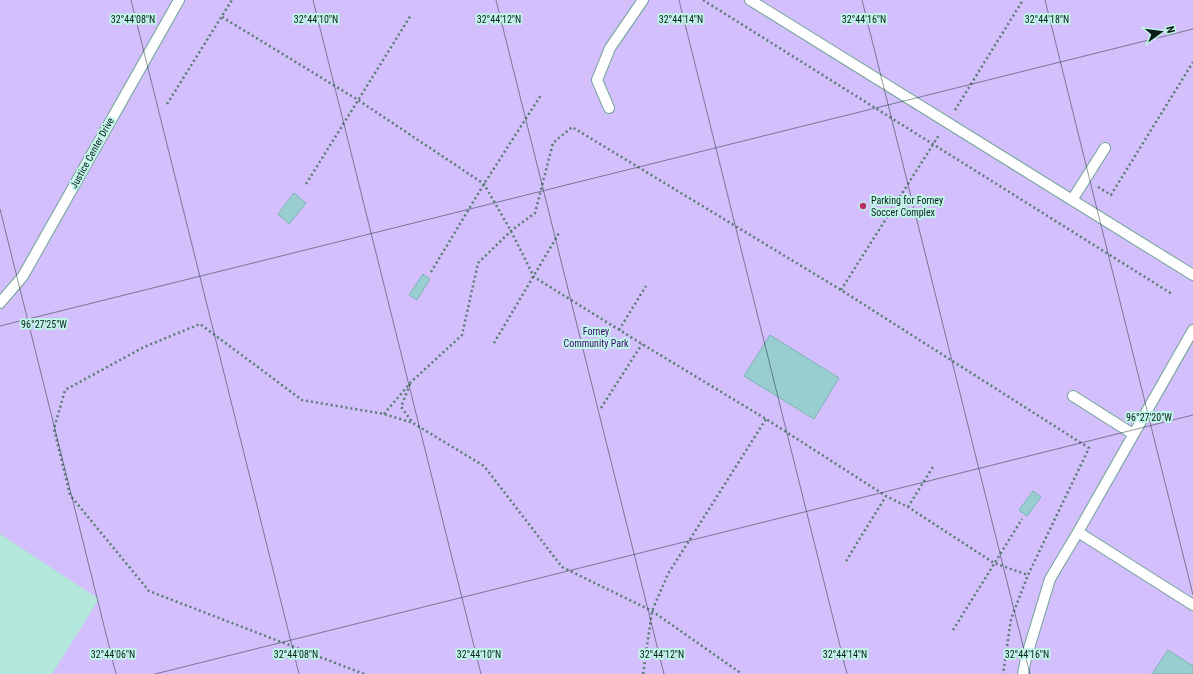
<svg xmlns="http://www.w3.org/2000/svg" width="1193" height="674" viewBox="0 0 1193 674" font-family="'Roboto Condensed',sans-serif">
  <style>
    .green { fill: #d2bffb }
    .building { fill: #98ced0; stroke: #7db3b5 }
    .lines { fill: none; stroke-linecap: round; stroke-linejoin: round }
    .lane-casing { stroke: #70a297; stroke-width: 12 }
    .path { stroke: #587b73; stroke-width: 2.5; stroke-dasharray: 2 3; stroke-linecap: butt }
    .lane { stroke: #fff; stroke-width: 10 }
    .ticks { fill: none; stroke: #091e1a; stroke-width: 1; stroke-opacity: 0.45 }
    .poi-dot { fill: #b82e6a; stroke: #c0f5e8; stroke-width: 1.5 }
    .labels { text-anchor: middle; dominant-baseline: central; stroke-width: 4; stroke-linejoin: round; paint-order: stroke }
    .street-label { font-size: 10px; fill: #091e1a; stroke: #c0f5e8 }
    .poi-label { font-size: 10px; fill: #091e1a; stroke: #c0f5e8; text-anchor: start }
    .park-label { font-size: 10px; fill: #3b086c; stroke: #c0f5e8 }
    .ticks-label { font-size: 10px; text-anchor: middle; fill: #091e1a; stroke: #c0f5e8; stroke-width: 4; stroke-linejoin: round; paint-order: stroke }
  </style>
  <rect width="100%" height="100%" fill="#b3e7db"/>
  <path class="green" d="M0,0H1193V674H52L99,599L0,534Z"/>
  <path class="building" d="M294,193L306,203L289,224L278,214Z
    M423,274L430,279L417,300L409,295Z
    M770,335L839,378L814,419L744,376Z
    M1033,491L1041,497L1027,516L1019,510Z
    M1168,650L1193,666V674H1152Z"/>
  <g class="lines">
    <g class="lane-casing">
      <path id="lane" d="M750,0L1193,275
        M609,108L597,80L610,48L643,0
        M1072,200L1105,148
        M0,303L23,276L179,0
        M1073,396L1133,434
        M1078,532L1193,605
        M1023,674L1026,658L1050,579L1078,532L1193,330"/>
    </g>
    <path class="path" d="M703,0L1172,294
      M222,17L358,100L484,184L511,231L534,277L642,344L766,419L886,496L908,507L994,563L1028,575
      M167,104L232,0
      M955,110L1023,0
      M306,184L411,15
      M1098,187L1111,195L1193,62
      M431,272L484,184L541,95
      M841,290L939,135
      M619,330L646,286
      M494,343L559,233
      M410,384L401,407L413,423
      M601,408L642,344
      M384,414L411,382L462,335L478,263L511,231L535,213L553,143L572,127L841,290L1089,448L1028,575L1011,619L1003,674
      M908,507L934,465
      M846,561L886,496
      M953,630L1022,519
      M364,674L149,591L70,495L54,429L65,390L144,347L200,324L302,400L384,414L413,423L484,466L562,567L652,611L742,674
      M643,674L652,611L668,574L766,419"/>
    <use href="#lane" class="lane"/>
  </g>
  <path class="ticks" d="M131,0L299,674M313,0L481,674M496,0L664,674M679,0L847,674M862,0L1030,674M1045,0L1193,595M0,209L116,674M0,326L1193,29M155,674L1193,415"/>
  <circle class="poi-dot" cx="863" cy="206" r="4"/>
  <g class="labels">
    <g class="street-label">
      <text transform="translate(92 153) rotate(-61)">Justice Center Drive</text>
    </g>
    <g class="poi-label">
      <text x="871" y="200">Parking for Forney<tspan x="871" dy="12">Soccer Complex</tspan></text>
    </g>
    <g class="park-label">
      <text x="596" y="331">Forney<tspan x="596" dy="12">Community Park</tspan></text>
    </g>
  </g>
  <g class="ticks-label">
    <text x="133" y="23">32°44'08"N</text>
    <text x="316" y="23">32°44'10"N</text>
    <text x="499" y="23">32°44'12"N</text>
    <text x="681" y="23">32°44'14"N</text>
    <text x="864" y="23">32°44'16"N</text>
    <text x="1047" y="23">32°44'18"N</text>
    <text x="44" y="328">96°27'25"W</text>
    <text x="1149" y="421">96°27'20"W</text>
    <text x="113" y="658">32°44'06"N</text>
    <text x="296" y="658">32°44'08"N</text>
    <text x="479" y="658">32°44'10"N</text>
    <text x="662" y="658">32°44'12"N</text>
    <text x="845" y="658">32°44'14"N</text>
    <text x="1027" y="658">32°44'16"N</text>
  </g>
  <g transform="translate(1161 32) rotate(76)" stroke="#c0f5e8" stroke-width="3" paint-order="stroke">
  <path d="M0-3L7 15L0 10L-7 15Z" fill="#091e1a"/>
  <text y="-6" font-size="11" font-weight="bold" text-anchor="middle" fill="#091e1a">N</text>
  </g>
</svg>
